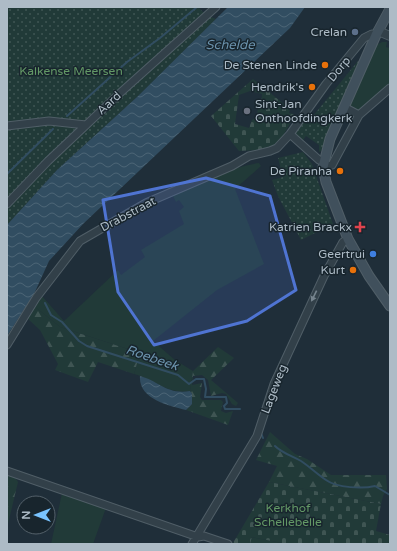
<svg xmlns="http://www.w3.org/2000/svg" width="397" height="551" viewBox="0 0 397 551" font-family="'Varela Round',sans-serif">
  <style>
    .grass { fill: #213a38 }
    .forest { fill: url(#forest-firs) }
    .cemetery { fill: url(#cemetery-stones); fill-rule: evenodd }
    .park { fill: url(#park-dots) }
    .water { fill: url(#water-waves) }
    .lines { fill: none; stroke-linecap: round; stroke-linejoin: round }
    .stream { stroke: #314d61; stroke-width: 2 }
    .minor-casing { stroke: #505e67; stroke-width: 9 }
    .tertiary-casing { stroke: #505e67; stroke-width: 10 }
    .secondary-casing { stroke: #505e67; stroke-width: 11 }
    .minor { stroke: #324049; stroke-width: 7 }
    .tertiary { stroke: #324049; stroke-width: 8 }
    .secondary { stroke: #40505c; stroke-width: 9 }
    .oneway { fill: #76848e }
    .marked { fill: #4f74d2; fill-opacity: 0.2; stroke: #4f74d2; stroke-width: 3; stroke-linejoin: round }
    .service-dot { fill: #5c6f8a; stroke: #18252d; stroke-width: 1.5 }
    .food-dot { fill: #e8710a; stroke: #18252d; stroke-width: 1.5 }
    .worship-dot { fill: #6b7280; stroke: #18252d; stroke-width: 1.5 }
    .health-dot { fill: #e0444e; stroke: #18252d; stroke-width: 1.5 }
    .shop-dot { fill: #3f7fe0; stroke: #18252d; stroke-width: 1.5 }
    .labels { text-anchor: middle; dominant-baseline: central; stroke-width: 3; stroke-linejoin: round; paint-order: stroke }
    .poi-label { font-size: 12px; fill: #adbbc6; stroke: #18252d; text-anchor: end }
    .street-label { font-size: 12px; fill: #adbbc6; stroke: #18252d }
    .park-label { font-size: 12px; fill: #639866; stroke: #18252d }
    .water-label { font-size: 13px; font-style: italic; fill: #6b92ac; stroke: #18252d }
  </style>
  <defs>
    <pattern id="forest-firs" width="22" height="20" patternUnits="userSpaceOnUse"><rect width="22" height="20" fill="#213a38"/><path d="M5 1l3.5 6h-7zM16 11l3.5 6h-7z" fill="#3f5553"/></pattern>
    <pattern id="cemetery-stones" width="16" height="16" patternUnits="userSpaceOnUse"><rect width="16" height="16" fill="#213a38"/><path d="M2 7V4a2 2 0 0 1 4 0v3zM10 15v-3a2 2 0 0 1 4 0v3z" fill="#3f5553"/></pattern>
    <pattern id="park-dots" width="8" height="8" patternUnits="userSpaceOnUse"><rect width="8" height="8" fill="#213a38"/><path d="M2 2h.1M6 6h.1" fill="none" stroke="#3f5553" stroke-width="1.8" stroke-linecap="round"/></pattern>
    <pattern id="water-waves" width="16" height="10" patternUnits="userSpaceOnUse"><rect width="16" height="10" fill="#314d61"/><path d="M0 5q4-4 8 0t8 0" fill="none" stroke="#4c6576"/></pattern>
  </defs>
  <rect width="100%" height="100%" fill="#1f2e39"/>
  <path class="grass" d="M382,42H387L386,47L390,48V83L359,110L349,105L376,45Z
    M259,163L261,166L235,189L264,264L217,290L153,341L175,360L193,371L190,391C168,395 154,379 134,374L140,353L60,327L35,307L42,296L64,321L118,270L121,275L145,257L141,250L184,224L179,211L184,207L179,200L176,202L172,194C200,183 229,167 259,163Z
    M62,493L106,508L93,544H51Z
    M252,537L287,544H250Z"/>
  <path class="forest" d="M35,307L60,327L140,353L134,374L98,362L88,382L55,370L58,364L40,330L27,318Z
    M218,347L234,358L211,380L238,403L236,406L232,404L226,394L222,393L211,396L208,380L202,375L193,376L192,385L202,383L200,397L202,400H221L223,402L221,411L226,413L233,411L228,425L186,410L192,404V394L190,391L193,371Z
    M270,432L295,454L307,459L331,475H386L387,489L383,496L381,504L269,482L277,466L256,460Z
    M7,475L16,479L18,482L7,528Z"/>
  <path class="cemetery" d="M253,79L290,109L289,113L294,114C291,124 279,145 268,148C260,151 248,150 239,151L211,116ZM250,91L262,94L261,104H258L257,117L252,120L249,128L235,124L239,95Z
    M269,482L381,504L376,531L390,535L389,544H287L252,537L250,544L233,543Z"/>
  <path class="park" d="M7,7H198L206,15L216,19L137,97L57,170L7,225Z
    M358,61L360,63L321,151L319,152V145L306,136L303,140L295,134V130L306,115L313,116Z
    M303,152L312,164L333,224L301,240L278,196L272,180L283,177L278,158Z"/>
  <path class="water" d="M228,7H305L290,28L83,224L49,261L34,294L7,336V225L57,170L137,97Z
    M140,376C159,381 167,395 190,391L192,394V404L186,410C169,406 138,399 140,376Z"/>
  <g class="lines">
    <path class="stream" d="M67,116L127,62L160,38L197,7
      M7,174L53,129
      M45,303L51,315L62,322L79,341L87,346L178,375L189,384L196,379H204L206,389L205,397H226L227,403L224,406L225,409H240
      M261,433L263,438
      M275,446C282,453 292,456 301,461C310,467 317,474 326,480C337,488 363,489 375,486L390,495"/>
    <g class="minor-casing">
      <path id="minor" d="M344,107L359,115
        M7,126L49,121L86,125
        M290,134L319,160L324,161
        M323,167L332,165L359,115L390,88
        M7,204L48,161L120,93L216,7
        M7,345L36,298L80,241L146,203L232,166L249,156L270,151L277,148L290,134L326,84L364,38L372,34L376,35
        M7,471L198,537L204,536L228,544
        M192,544L257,436L274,384L324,276L343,242L348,239"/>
    </g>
    <g class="tertiary-casing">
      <path id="tertiary" d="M378,31L390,36"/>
    </g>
    <g class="secondary-casing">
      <path id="secondary" d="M390,9L376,35L330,139L323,167L326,182L348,239L369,276L390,306"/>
    </g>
    <use href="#minor" class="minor"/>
    <use href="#tertiary" class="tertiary"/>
    <use href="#secondary" class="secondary"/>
  </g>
  <defs><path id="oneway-solid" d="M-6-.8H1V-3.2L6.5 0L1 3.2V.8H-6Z"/></defs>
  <use class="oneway" href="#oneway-solid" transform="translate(314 296) rotate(116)"/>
  <path class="marked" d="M206,178L270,196L296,290L247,321L154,345L118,292L103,200Z"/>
  <circle class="service-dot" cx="355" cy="32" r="4"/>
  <g class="food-dot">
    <circle cx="325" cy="65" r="4"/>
    <circle cx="312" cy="87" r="4"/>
    <circle cx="340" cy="171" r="4"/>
    <circle cx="353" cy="270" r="4"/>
  </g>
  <circle class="worship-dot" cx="247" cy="111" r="4"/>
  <path class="health-dot" d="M358 221h4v4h4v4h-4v4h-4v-4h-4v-4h4z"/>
  <circle class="shop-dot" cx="373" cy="254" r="4"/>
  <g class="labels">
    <g class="poi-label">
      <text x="347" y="32">Crelan</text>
      <text x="317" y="65">De Stenen Linde</text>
      <text x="304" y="87">Hendrik's</text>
      <text x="255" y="104" text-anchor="start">Sint-Jan<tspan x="255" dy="14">Onthoofdingkerk</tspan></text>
      <text x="332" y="171">De Piranha</text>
      <text x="352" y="227">Katrien Brackx</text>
      <text x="365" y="254">Geertrui</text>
      <text x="345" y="270">Kurt</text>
    </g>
    <g class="street-label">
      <text transform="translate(339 69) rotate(-50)">Dorp</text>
      <text transform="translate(109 103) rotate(-43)">Aard</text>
      <text transform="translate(128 214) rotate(-28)">Drabstraat</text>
      <text transform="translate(274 389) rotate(-69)">Lageweg</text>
    </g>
    <g class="park-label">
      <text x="71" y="71">Kalkense Meersen</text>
      <text x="288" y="508">Kerkhof<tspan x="288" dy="14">Schellebelle</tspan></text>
    </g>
    <g class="water-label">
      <text x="230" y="45">Schelde</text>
      <text transform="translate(152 358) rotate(19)">Roebeek</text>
    </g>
  </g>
  <rect width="397" height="551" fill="none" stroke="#adbbc6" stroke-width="16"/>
  <g transform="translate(36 515) rotate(270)"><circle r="19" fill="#18252d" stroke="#54616a"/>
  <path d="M0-3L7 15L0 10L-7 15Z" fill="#79c3fe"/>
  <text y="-6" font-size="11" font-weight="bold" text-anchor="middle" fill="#adbbc6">N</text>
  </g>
</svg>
